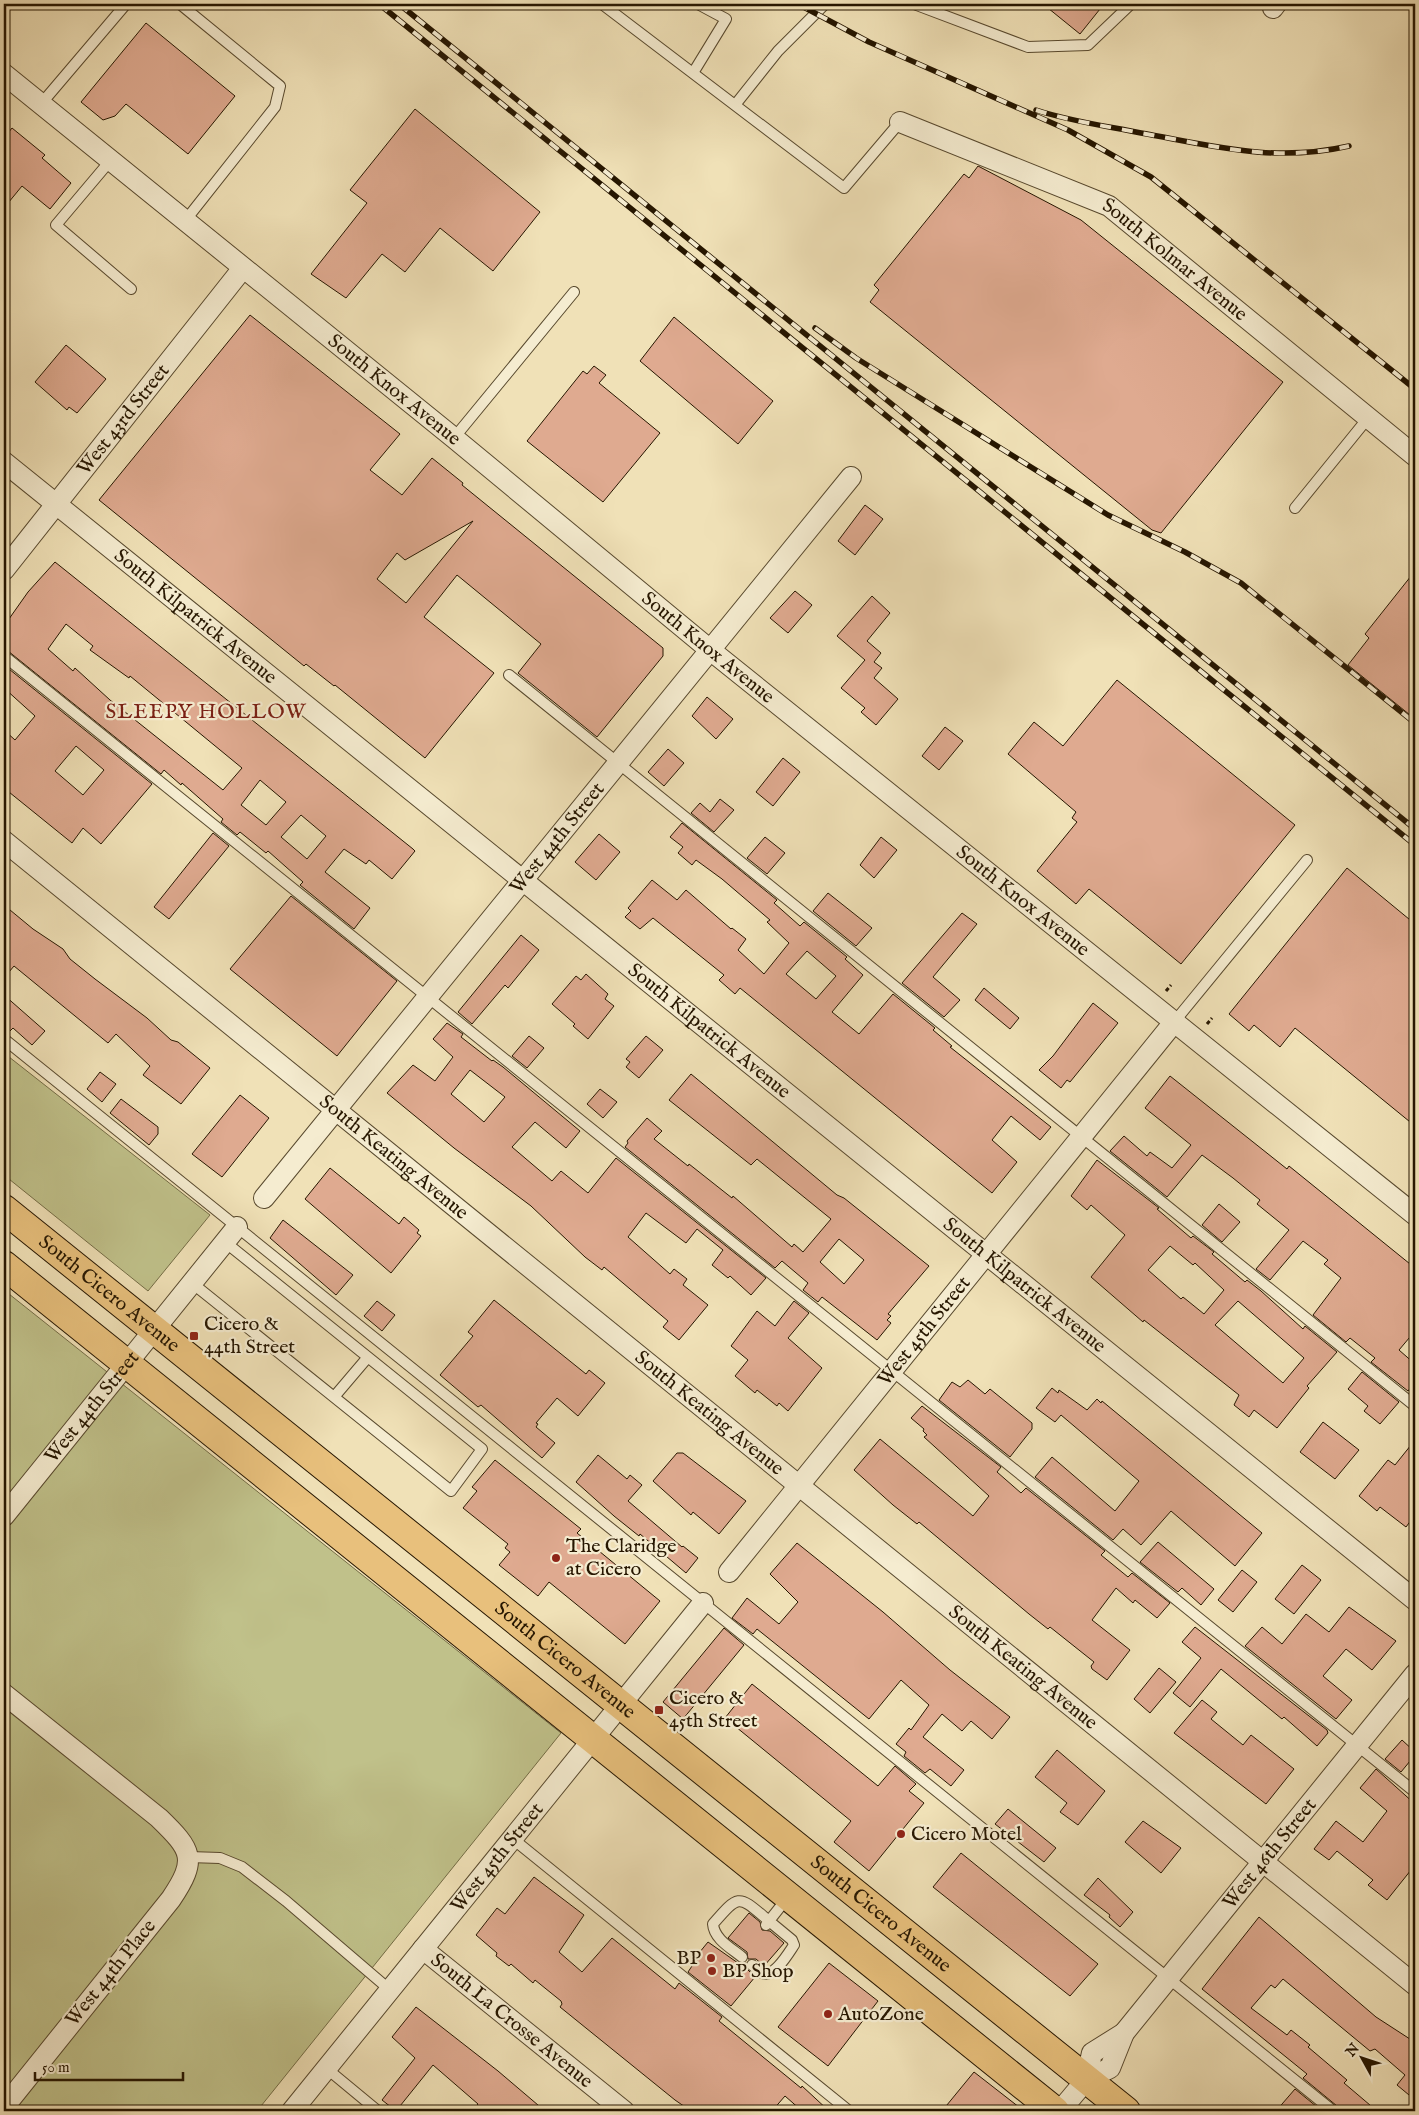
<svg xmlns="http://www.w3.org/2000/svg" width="1419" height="2115" viewBox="0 0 1419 2115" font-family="'IM FELL English',serif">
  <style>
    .green { fill: #c0c18a; stroke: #736c45 }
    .building { fill: #dfaa90; stroke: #261600; fill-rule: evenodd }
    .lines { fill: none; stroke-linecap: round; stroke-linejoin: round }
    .service-casing { stroke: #58492e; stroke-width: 12 }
    .minor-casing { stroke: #58492e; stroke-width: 22 }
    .primary-casing { stroke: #261600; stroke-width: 30 }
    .path { stroke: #261600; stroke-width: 3; stroke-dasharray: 4 2.5; stroke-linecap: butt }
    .service { stroke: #f5ecd0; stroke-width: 10 }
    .minor { stroke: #f5ecd0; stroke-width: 20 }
    .primary { stroke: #e8c07c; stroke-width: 28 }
    .rail-casing { stroke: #261600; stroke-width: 5.5 }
    .rail { stroke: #f5ecd0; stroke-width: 4; stroke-dasharray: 11; stroke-linecap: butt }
    .poi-dot { fill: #8f2418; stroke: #f5ecd0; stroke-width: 2 }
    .labels { text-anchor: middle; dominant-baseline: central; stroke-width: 4.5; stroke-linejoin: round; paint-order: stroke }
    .street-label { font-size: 20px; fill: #261600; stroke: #f5ecd0 }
    .poi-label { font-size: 20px; fill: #261600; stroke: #f5ecd0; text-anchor: start }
    .neighbourhood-label { font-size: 21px; letter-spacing: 1px; fill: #7a1f14; stroke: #f5ecd0 }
  </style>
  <rect width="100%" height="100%" fill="#f0e1b7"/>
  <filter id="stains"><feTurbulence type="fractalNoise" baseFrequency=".004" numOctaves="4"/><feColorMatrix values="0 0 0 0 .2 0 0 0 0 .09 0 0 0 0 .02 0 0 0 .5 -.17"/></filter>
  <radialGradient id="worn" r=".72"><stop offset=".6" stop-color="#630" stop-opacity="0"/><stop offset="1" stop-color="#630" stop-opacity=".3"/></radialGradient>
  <path class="green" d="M4,1053L210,1215L148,1291L4,1175Z
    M4,1290L561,1733L257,2111H4Z"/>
  <path class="building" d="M1043,4H1104L1080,34Z
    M146,23L235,96L188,154L126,104L115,116L103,120L81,102Z
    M415,109L540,212L493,271L440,228L405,272L382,254L346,298L311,274L367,203L350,190Z
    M12,128L45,155L42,158L71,183L50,209L22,186L4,208V138Z
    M978,166L1081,220L1283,382L1161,533L1152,530L870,302L879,290L874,285L964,174L969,178Z
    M250,315L400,434L370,470L402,495L432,458L463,483L462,485L663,648V656L597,737L518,673L541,644L457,575L424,617L494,673L425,758L335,685L334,686L306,664L304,666L99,500ZM473,521L406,603L377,579L397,553L405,560Z
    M674,317L773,401L738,444L640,361Z
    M66,345L106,379L77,413L69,407L67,410L35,382Z
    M594,366L606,375L599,383L660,433L603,502L527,441L583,371L587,374Z
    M865,505L883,519L855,555L838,541Z
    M55,562L413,849L415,851L392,879L369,860L366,864L344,849L325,872L370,908L354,929L300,885L303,882L268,851L266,853L240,832L237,835L221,822L223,819L182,783L181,785L164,770L161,774L8,651L4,649V626L28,592ZM66,624L93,646L90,650L129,678L130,676L242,768L223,790L110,700L75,668L73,671L48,649ZM260,780L286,802L266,825L241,805ZM301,815L326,836L307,859L281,837Z
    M1415,571V719L1348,665L1369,638L1365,634Z
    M795,591L812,605L788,633L770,618Z
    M872,596L890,613L867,641L881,653L874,662L882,668L874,678L898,699L876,725L861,712L865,708L841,688L865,660L837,636Z
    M4,665L152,784L101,844L83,828L72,843L4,788V730L15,740L35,716L4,688ZM76,746L104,770L83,795L55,771Z
    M1117,680L1295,825L1181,964L1089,889L1076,904L1037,871L1077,822L1072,818L1076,812L1008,754L1034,722L1063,746Z
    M707,697L733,719L716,739L692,716Z
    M945,727L963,741L939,770L922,756Z
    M668,749L684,763L664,786L648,772Z
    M783,758L800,772L773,806L756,792Z
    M720,799L734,810L714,832L691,813L700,803L710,812Z
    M682,823L777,900L774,903L800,926L804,922L847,957L845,959L863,975L832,1012L859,1034L893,994L935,1028L933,1030L952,1046L950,1047L1051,1127L1040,1140L1011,1116L992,1140L1017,1162L992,1193L740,988L735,994L719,980L724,975L653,918L640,929L625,917L631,911L628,908L652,880L677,900L686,890L731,929L732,928L746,939L738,950L764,974L789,943L767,922L770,920L722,879L696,860L692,865L678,853L683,847L670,837ZM807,951L836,976L816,999L786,974Z
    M213,833L229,846L169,919L154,907Z
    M599,834L620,852L596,880L575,862Z
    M765,837L785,853L767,874L747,858Z
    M881,837L897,850L874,878L860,865Z
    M1347,868L1415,924V1126L1295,1028L1280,1047L1254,1025L1249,1031L1229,1014Z
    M828,893L872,928L856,946L813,911Z
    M291,896L397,981L337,1056L230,969Z
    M4,905L33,929L63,949L70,959L95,979L147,1018L171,1040L178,1042L210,1068L181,1104L143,1075L150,1066L116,1034L108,1043L14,966L4,978Z
    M962,913L977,924L933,977L960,1000L944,1017L902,983Z
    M521,935L539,950L508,988L505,985L472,1024L458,1012Z
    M586,974L608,994L605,999L614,1006L588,1039L573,1026L575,1024L552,1004L576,976L581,980Z
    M984,988L1019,1018L1010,1029L975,1000Z
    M4,995L45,1031L32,1045L13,1028L8,1033L4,1032Z
    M1093,1003L1118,1023L1070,1082L1067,1080L1061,1088L1039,1070L1053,1056Z
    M447,1023L463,1034L461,1037L492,1061L493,1060L503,1067L580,1131L566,1148L535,1122L512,1147L552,1181L561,1171L588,1193L616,1158L766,1278L751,1295L730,1276L728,1278L712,1265L723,1250L697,1229L686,1243L646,1213L628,1237L670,1274L674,1269L687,1279L683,1285L708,1305L679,1340L663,1327L668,1321L604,1267L602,1270L585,1257L531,1206L454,1148L387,1093L413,1065L435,1081L453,1057L433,1039ZM470,1070L505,1097L484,1122L451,1094Z
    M529,1036L544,1048L527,1068L512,1056Z
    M646,1036L663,1050L639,1078L626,1067L630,1062L626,1059Z
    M100,1072L116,1084L102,1102L87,1089Z
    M691,1074L837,1195L844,1198L929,1266L888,1314L891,1316L887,1320L891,1323L877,1340L822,1297L818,1302L803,1290L808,1283L782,1261L775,1268L625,1147L628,1143L627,1141L647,1118L662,1131L654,1139L688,1166L689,1164L732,1198L733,1196L792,1247L794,1244L803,1252L831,1219L757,1159L751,1165L669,1100ZM839,1239L864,1260L844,1284L820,1262Z
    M1170,1076L1287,1169L1289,1166L1415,1268V1331L1399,1350L1415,1364V1382L1408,1391L1371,1362L1375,1358L1350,1338L1346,1342L1313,1315L1341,1278L1324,1264L1328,1260L1303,1241L1270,1280L1256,1269L1289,1230L1257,1204L1260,1200L1233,1178L1202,1155L1167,1197L1110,1151L1124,1136L1147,1156L1150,1152L1172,1168L1191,1145L1145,1108Z
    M600,1089L617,1102L603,1118L587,1104Z
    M240,1095L269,1118L222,1177L192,1154Z
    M121,1099L158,1127V1134L149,1145L110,1113Z
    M1097,1160L1159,1208L1157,1209L1191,1238L1193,1236L1214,1252L1212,1254L1245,1282L1247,1280L1261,1291L1303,1329L1305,1326L1337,1352L1307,1386L1309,1388L1277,1428L1254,1410L1249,1417L1234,1405L1239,1395L1144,1320L1143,1322L1091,1277L1125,1235L1091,1205L1087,1210L1071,1196ZM1170,1246L1193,1265L1195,1263L1224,1290L1204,1314L1183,1297L1181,1299L1148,1270ZM1238,1301L1304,1358L1283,1383L1215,1325Z
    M330,1168L399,1224L404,1217L419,1230L417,1233L421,1236L391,1273L305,1199Z
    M1219,1204L1240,1222L1222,1242L1202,1225Z
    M283,1220L353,1275L336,1295L270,1238Z
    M494,1300L586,1374L589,1370L605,1383L578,1416L557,1398L536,1423L538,1424L536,1427L555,1443L542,1458L481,1405L478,1407L440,1375L473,1336L468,1332Z
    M377,1301L395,1315L382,1331L364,1316Z
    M794,1301L809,1313L788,1338L822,1368L788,1411L779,1403L777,1406L757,1390L755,1393L735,1376L748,1360L731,1346L757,1311L775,1326Z
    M1362,1372L1399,1402L1380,1424L1364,1411L1368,1406L1348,1389Z
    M968,1380L985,1394L990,1389L1032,1423V1429L1010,1457L939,1400L952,1382L960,1387Z
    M1052,1388L1058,1393L1059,1390L1087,1410L1097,1399L1101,1403L1102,1401L1262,1533L1235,1566L1171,1511L1141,1545L1123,1529L1113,1540L1035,1477L1052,1457L1115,1511L1139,1481L1061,1415L1055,1422L1036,1408Z
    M922,1406L1001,1467L997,1472L1021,1493L1026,1488L1105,1551L1101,1555L1128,1577L1132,1573L1170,1603L1157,1618L1135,1600L1133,1603L1116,1588L1092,1620L1130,1650L1107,1680L1092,1669L1091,1666L1094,1662L1050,1627L1048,1629L1029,1614L919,1522L917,1524L893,1505L854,1470L880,1439L973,1516L989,1496L924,1437L927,1435L923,1431L924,1429L911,1418Z
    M1323,1422L1359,1450L1335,1479L1300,1452Z
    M1415,1440V1515L1406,1527L1380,1507L1377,1511L1359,1496L1388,1460L1395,1465Z
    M677,1453H683L746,1501L719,1534L693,1512L691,1515L653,1481Z
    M598,1455L627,1479L630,1475L642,1485L628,1501L682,1547L683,1546L698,1558L686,1573L640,1534L639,1536L614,1516L576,1482Z
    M495,1460L581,1529L577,1533L660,1601L625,1644L549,1582L538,1596L499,1565L510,1552L505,1548L508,1544L463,1508L477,1491L472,1487Z
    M1158,1542L1214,1589L1201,1605L1182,1588L1178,1592L1140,1562Z
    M797,1543L883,1612L950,1670L1010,1717L992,1739L971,1721L962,1731L942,1714L923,1737L964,1770L951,1786L930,1769L925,1773L904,1756L906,1752L896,1744L909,1728L911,1730L929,1705L901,1680L869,1719L757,1629L753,1634L732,1618L747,1598L779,1624L798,1602L770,1574Z
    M1302,1565L1321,1580L1294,1614L1275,1599Z
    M1242,1570L1257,1582L1233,1612L1218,1600Z
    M1349,1607L1396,1641L1372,1670L1346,1649L1323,1676L1352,1700L1336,1719L1245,1646L1262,1627L1282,1644L1306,1614L1329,1632Z
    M1195,1627L1327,1730L1328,1733L1317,1746L1284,1717L1282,1719L1221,1669L1190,1707L1173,1693L1201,1658L1182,1642Z
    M724,1628L744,1645L683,1719L663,1702Z
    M1159,1668L1176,1682L1150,1713L1134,1699Z
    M752,1684L878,1786L895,1766L916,1784L909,1791L924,1803L869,1871L834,1842L851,1821L725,1718Z
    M1202,1700L1217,1712L1211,1719L1243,1745L1251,1735L1294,1769L1266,1804L1174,1733Z
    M1402,1740L1415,1752V1755L1401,1772L1385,1759Z
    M1057,1750L1105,1791L1078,1825L1060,1812L1067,1803L1035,1777Z
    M1376,1769L1415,1804V1865L1387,1900L1368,1885L1373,1880L1337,1851L1329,1860L1314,1849L1336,1821L1363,1842L1387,1811L1360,1788Z
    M1008,1809L1056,1848L1044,1862L995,1824Z
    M1143,1821L1181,1848L1161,1873L1125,1842Z
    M961,1853L1098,1964L1070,1996L933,1887Z
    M534,1877L584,1915L559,1952L582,1972L612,1938L675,1989L679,1983L722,2017L719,2021L801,2088L802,2086L829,2111H802L785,2096L772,2111H691L675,2100L560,2007L562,2004L561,2001L535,1980L533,1983L511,1964L509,1966L496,1956L497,1953L476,1935L497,1908L505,1914Z
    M1098,1878L1133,1912L1120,1927L1109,1917L1110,1915L1084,1895Z
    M749,1913L760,1922L762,1930L770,1931L784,1943L764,1966L756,1959H748L747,1952L728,1938Z
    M1259,1917L1376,2017L1413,2041L1411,2044L1415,2047V2100L1397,2085L1405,2075L1375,2049L1370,2051L1283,1979L1275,1988L1271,1985L1251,2008L1287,2035L1291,2030L1310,2045L1308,2047L1347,2080L1344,2083L1377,2111H1340L1337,2106L1303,2078L1307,2074L1202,1989Z
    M708,1942L738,1963H746V1968L755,1977L731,2006L688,1972L692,1966L690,1964Z
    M829,1963L878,2001L828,2066L778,2027Z
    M416,2007L498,2071L545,2111H472L478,2104L433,2065L396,2111L382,2100L415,2058L392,2037Z
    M974,2072L1024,2111H942Z
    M1295,2089L1322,2111H1276Z"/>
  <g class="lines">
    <g class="service-casing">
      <path id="service" d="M180,4L280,86L275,107L185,221
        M602,4L844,188L900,122
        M914,4L1028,47L1088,45L1131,4
        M693,73L726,19L698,4
        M41,104L126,4
        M735,105L778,51L825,4
        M110,161L56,225L131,289
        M454,438L574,292
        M1295,508L1368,418
        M4,656L1415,1792
        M509,675L1415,1406
        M1175,1021L1307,860
        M4,1039L1333,2111
        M192,1283L451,1491L482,1449L225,1242
        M334,1397L368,1357
        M513,1839L849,2111
        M189,1857L220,1858L242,1867L286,1901L390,1990
        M742,1957C731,1948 714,1939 713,1924C740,1893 738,1895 769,1921L788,1897
        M752,1965C755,1967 758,1971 762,1973C774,1978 788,1954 794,1945L792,1940L769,1921L766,1925
        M326,2068L378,2111"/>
    </g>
    <g class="minor-casing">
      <g id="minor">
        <path d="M1273,8L1276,4"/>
        <path id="s1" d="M4,74L454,438L709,649L1415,1215"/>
        <path id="s2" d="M900,122L1109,206L1415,456"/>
        <path id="s3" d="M4,462L1415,1600"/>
        <path id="s4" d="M4,570L243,268"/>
        <path id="s5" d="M4,841L1415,1985"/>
        <path id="s6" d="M264,1198L851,477"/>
        <path id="s7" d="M4,1516L237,1227"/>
        <path id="s8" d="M729,1572L1175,1021"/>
        <path d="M4,1694L159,1818C192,1850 198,1859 171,1899L4,2107"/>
        <path id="s9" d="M423,1949L624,2111"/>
        <path d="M1086,2080L1092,2053L1124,2033"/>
        <path id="s10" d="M292,2111L703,1603"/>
        <path id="s11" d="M1060,2111L1086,2080L1110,2068L1124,2033L1415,1674"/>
      </g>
    </g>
    <g class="primary-casing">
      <g id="primary">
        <path id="s12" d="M4,1209L1126,2111"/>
        <path d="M4,1265L1055,2111"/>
      </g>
    </g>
    <path class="path" d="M1166,991L1171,985
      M1207,1024L1212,1018"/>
    <use href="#service" class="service"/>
    <use href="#minor" class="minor"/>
    <use href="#primary" class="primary"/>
    <g class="rail-casing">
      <path id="rail" d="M379,4L1415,845
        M399,4L1415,829
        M798,4L869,42L1068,130L1151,177L1415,389
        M1036,110C1069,121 1106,126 1141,133C1214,146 1274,163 1349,146
        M815,328L856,358L1108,515L1185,552L1241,583L1415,723"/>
    </g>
    <use href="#rail" class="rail"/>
  </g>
  <g class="poi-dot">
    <rect x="189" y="1331" width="10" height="10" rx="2.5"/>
    <circle cx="556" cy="1558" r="5"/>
    <rect x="654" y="1705" width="10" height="10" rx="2.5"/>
    <circle cx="901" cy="1834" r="5"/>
    <circle cx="711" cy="1958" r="5"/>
    <circle cx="712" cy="1971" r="5"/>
    <circle cx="828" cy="2014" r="5"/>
  </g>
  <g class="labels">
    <g class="street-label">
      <text stroke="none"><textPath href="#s2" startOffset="310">South Kolmar Avenue</textPath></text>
      <text stroke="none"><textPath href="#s1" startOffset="502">South Knox Avenue</textPath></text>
      <text stroke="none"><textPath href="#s4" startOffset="192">West 43rd Street</textPath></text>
      <text stroke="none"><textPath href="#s3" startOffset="246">South Kilpatrick Avenue</textPath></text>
      <text stroke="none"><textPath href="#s1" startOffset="908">South Knox Avenue</textPath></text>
      <text stroke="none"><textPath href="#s6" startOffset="464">West 44th Street</textPath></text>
      <text stroke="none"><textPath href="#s1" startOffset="1312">South Knox Avenue</textPath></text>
      <text stroke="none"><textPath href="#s3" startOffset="906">South Kilpatrick Avenue</textPath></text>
      <text stroke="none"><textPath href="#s5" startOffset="502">South Keating Avenue</textPath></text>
      <text stroke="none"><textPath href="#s3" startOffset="1311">South Kilpatrick Avenue</textPath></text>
      <text stroke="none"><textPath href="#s12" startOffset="135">South Cicero Avenue</textPath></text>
      <text stroke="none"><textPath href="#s8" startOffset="310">West 45th Street</textPath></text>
      <text stroke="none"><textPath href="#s7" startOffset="140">West 44th Street</textPath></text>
      <text stroke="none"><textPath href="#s5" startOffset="908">South Keating Avenue</textPath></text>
      <text stroke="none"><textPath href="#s12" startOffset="720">South Cicero Avenue</textPath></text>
      <text stroke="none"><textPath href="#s5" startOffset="1312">South Keating Avenue</textPath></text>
      <text stroke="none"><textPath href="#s11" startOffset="336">West 46th Street</textPath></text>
      <text stroke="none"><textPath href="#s10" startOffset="326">West 45th Street</textPath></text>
      <text stroke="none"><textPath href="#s12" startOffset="1125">South Cicero Avenue</textPath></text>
      <text transform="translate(111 1973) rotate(-51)">West 44th Place</text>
      <text stroke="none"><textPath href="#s9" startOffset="114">South La Crosse Avenue</textPath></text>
    </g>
    <g class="poi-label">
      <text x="204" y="1324">Cicero &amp;<tspan x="204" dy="23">44th Street</tspan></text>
      <text x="566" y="1546">The Claridge<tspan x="566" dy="23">at Cicero</tspan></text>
      <text x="669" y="1698">Cicero &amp;<tspan x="669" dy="23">45th Street</tspan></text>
      <text x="911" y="1834">Cicero Motel</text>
      <text x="701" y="1958" text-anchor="end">BP</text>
      <text x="722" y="1971">BP Shop</text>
      <text x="838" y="2014">AutoZone</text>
    </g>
    <g class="neighbourhood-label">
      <text x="206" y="712">SLEEPY HOLLOW</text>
    </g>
  </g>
  <rect width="1419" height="2115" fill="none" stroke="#f0e1b7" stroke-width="20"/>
  <rect x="5" y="5" width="1409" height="2105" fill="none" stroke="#261600" stroke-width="2.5"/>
  <rect x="10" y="10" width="1399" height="2095" fill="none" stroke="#261600"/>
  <g transform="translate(1362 2058) rotate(310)" stroke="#f5ecd0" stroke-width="4" paint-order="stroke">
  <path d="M0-4L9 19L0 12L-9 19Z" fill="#261600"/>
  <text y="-8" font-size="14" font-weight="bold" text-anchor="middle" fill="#261600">N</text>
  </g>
  <path d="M35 2072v8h148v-8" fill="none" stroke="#261600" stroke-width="2.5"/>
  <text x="42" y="2072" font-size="15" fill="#261600" stroke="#f5ecd0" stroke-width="4" paint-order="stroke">50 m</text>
  <rect width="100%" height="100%" filter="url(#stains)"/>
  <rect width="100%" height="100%" fill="url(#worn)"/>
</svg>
